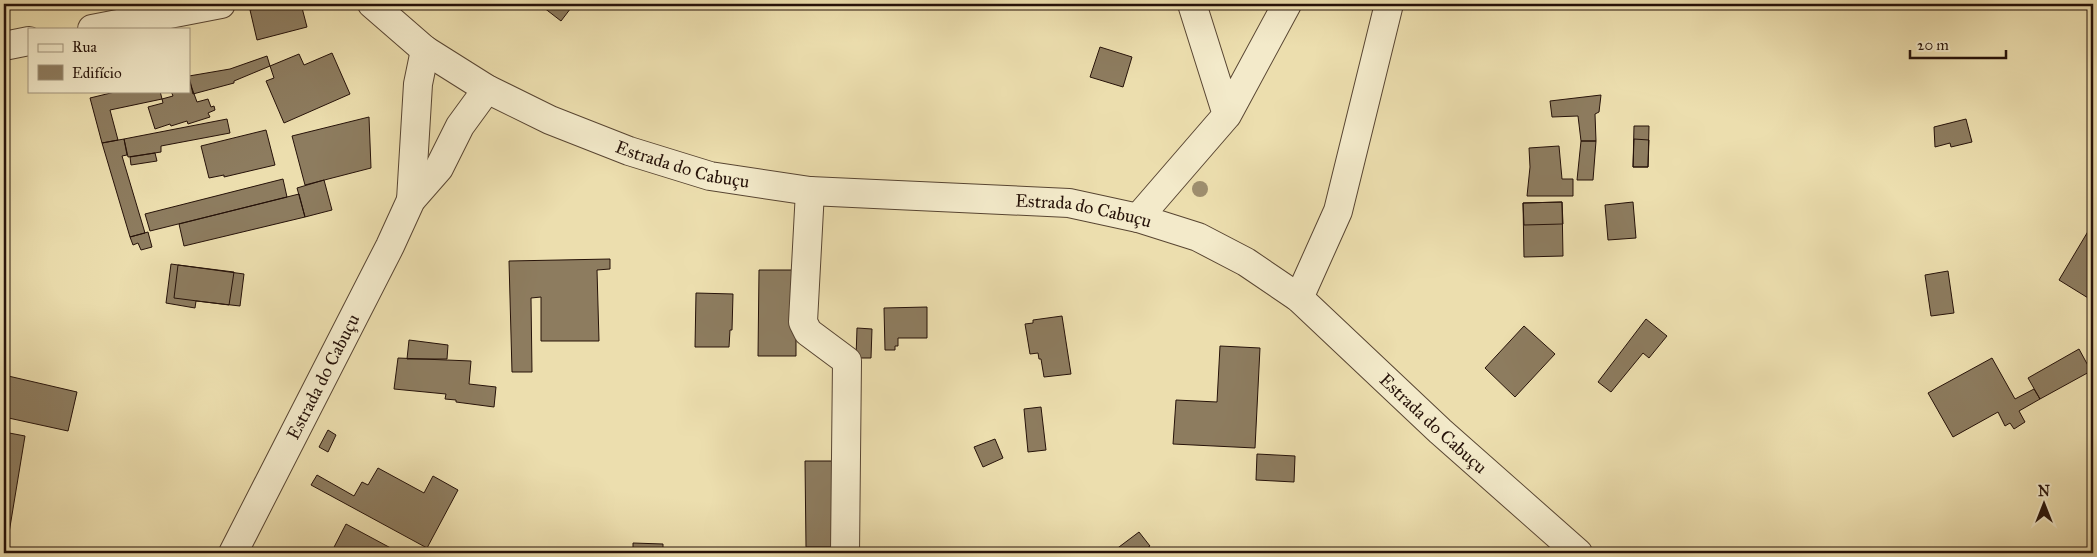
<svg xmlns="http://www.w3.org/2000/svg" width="2097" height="557" viewBox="0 0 2097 557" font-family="'IM FELL Great Primer',serif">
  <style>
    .building { fill: #8d7c5f; stroke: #261209 }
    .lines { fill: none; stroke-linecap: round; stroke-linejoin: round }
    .minor-casing { stroke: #584532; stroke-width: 30 }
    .tertiary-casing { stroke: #584532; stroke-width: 30 }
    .minor { stroke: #f3eaca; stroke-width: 28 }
    .tertiary { stroke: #f3eaca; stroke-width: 28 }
    .tree { fill: #9e8e6e }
    .labels { text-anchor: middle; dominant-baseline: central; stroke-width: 4.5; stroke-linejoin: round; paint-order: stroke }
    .street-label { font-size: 18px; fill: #261209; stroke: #f3eaca }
  </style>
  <rect width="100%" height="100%" fill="#ecdeae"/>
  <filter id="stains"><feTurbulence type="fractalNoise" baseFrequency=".004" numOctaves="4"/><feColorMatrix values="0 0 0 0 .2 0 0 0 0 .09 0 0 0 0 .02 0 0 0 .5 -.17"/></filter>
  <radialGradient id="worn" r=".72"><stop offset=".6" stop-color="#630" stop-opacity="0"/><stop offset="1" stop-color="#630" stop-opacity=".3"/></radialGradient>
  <path class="building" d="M278,4H301L307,27L257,40L250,10Z
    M539,4H574L561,21Z
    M1100,47L1132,57L1123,87L1090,77Z
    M332,53L350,94L284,123L266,81L274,78L270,66L299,54L304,65Z
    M267,56L270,66L234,81V83L193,94L189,76L230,69Z
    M189,80L197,102L208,99L211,107L214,106L215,110L208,113L210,117L188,124L187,121L171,126L170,124L155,129L148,107L163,103L162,99L173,96L171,91H189Z
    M119,91H160L162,99L110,110L118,140L102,143L90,98Z
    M1601,95L1599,112L1595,114L1596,141H1581L1578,116L1552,117L1550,101Z
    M369,117L371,168L305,185L292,136Z
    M227,119L230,133L161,146V152L128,157L124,139Z
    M1966,119L1972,142L1951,147L1950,143L1935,147L1934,127Z
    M1634,126H1649L1648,167H1633Z
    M266,130L275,165L224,177V175L209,178L201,146Z
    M124,139L127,155L122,156L145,233L130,237L102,143Z
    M1634,139L1649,140L1648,167H1633Z
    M1581,141H1596L1593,180H1577Z
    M1559,146L1562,179H1573V196H1527L1530,167L1529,148Z
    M155,153L157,161L131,165L130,157Z
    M283,179L287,197L150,231L145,214Z
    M324,180L332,210L305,217L297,188Z
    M299,194L305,217L184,246L179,224Z
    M1562,202L1563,224L1524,225L1523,203Z
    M1562,202L1563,256L1524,257L1523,203Z
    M1633,202L1636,238L1608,240L1605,205Z
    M2093,223V301L2059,280Z
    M148,232L152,247L141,250L138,243L133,245L130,237Z
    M610,259V269L597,270L599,341H541V297L531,298L532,372H512L509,261Z
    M171,264L244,274L240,306L196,301L195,308L166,303Z
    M178,265L234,272L229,305L174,298Z
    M759,270H796V356H758Z
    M1948,271L1954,313L1931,316L1925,275Z
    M696,293L733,294L732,330H730L729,347H695Z
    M927,307V338H898V346H895V350H885L884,308Z
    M1062,316L1071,374L1044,377L1041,359H1039L1038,353L1030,354L1025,324L1033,323V320Z
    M1646,319L1667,336L1649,358L1643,353L1611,392L1598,382Z
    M1524,326L1555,354L1515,397L1485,368Z
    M857,328L872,329L871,358H856Z
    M409,340L448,345L447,359H407Z
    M1220,346L1260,348L1255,448L1173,444L1176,400L1217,402Z
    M2079,349L2091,371L2040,399L2028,378Z
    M398,358L471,361L469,384L496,387L494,407L456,402V400L445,399L446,394L394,389Z
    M1992,358L2015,399L2034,389L2040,399L2019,411L2025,422L2014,429L2010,423L2005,426L1998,412L1953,437L1928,393Z
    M4,375L77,392L68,431L4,417Z
    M1041,407L1046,450L1028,452L1024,409Z
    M328,430L336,435L328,452L319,447Z
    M4,432L25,436L8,539L4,538Z
    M995,439L1003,458L983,467L974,447Z
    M1257,454L1295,456L1294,482L1256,480Z
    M805,461H837V547H806Z
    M378,468L424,493L433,476L458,490L427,548L311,485L317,475L354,496L362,482L368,485Z
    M346,524L400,553H331Z
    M1139,532L1150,546L1140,553H1111Z
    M4,538L8,539L6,553H4Z
    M633,543L663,544V553H633Z
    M757,551L830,552V553H757Z"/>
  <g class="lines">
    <g class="minor-casing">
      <path id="minor" d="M92,29L221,4
        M4,46L29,41
        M1227,115L1287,4
        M810,191L803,322L808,332L847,361L845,553
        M1138,218L1227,115L1192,4
        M1299,298L1338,211L1389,4"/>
    </g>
    <g class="tertiary-casing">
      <g id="tertiary">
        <path id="s1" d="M372,4L425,50L487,89L550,120L629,151L710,176L810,191L1069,203L1138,218L1198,237L1246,262L1299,298L1440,431L1578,553"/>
        <path d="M411,200L418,84L425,50"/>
        <path id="s2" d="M233,553L390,246L411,200L439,168L460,126L487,89"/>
      </g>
    </g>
    <use href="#minor" class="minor"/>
    <use href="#tertiary" class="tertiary"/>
  </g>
  <circle class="tree" cx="1200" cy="189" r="8"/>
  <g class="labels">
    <g class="street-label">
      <text stroke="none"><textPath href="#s1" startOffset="354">Estrada do Cabuçu</textPath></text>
      <text stroke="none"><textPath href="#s1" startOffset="759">Estrada do Cabuçu</textPath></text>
      <text stroke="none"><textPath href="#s2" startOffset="198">Estrada do Cabuçu</textPath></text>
      <text stroke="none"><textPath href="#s1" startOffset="1179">Estrada do Cabuçu</textPath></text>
    </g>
  </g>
  <rect width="2097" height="557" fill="none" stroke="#ecdeae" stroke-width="20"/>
  <rect x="5" y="5" width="2087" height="547" fill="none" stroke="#261209" stroke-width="2.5"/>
  <rect x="10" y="10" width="2077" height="537" fill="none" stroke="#261209"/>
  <rect x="28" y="28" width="162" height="65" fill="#f3eaca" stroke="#a1947d"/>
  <rect x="38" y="44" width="25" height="8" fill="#f3eaca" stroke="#a1947d"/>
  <text x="72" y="52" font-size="15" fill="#261209">Rua</text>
  <rect x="38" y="65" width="25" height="15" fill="#8d7c5f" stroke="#a1947d"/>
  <text x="72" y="78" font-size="15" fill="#261209">Edifício</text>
  <g transform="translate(2044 504)" stroke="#f3eaca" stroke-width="4" paint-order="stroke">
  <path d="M0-4L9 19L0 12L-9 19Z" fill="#261209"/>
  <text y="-8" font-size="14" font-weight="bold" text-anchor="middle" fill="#261209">N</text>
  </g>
  <path d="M1910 50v8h96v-8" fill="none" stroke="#261209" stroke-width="2.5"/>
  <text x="1917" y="50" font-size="15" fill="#261209" stroke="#f3eaca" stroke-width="4" paint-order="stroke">20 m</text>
  <rect width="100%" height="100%" filter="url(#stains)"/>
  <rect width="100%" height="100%" fill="url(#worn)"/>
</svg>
